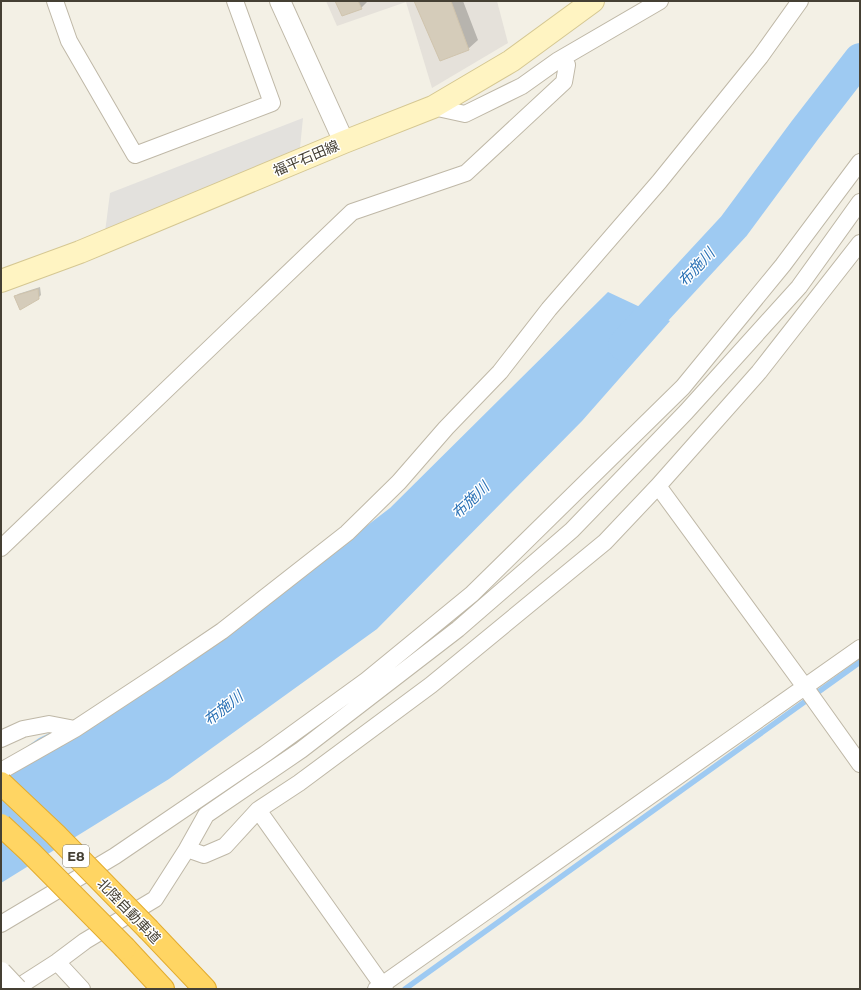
<svg xmlns="http://www.w3.org/2000/svg" width="861" height="990" viewBox="0 0 861 990" font-family="Montserrat,'Noto Sans JP',sans-serif">
  <style>
    .industrial { fill: #e5e1da }
    .parking { fill: #e3e1dd }
    .water { fill: #9ecaf2 }
    .shadow { fill: #0003 }
    .lines { fill: none; stroke-linecap: round; stroke-linejoin: round }
    .stream { stroke: #9ecaf2; stroke-width: 5.5 }
    .river { stroke: #9ecaf2; stroke-width: 32 }
    .building { fill: #d5ccba; stroke: #d0c4ad }
    .minor-casing { stroke: #bfb8a7; stroke-width: 18 }
    .tertiary-casing { stroke: #bfb8a7; stroke-width: 22 }
    .secondary-casing { stroke: #d5c792; stroke-width: 24 }
    .motorway-casing { stroke: #e3ac2f; stroke-width: 24 }
    .minor { stroke: #fff; stroke-width: 16 }
    .tertiary { stroke: #fff; stroke-width: 20 }
    .secondary { stroke: #fff4c2; stroke-width: 22 }
    .motorway { stroke: #ffd563; stroke-width: 22 }
    .tertiary-bridge-casing { stroke: #bfb8a7; stroke-width: 22; stroke-linecap: butt }
    .motorway-bridge-casing { stroke: #e3ac2f; stroke-width: 24; stroke-linecap: butt }
    .tertiary-bridge { stroke: #fff; stroke-width: 20 }
    .motorway-bridge { stroke: #ffd563; stroke-width: 22 }
    .labels { text-anchor: middle; dominant-baseline: central; stroke-width: 3; stroke-linejoin: round; paint-order: stroke }
    .shield { fill: #fff; stroke: #7d7971; stroke-width: 1 }
    .shield-label { font-size: 13px; font-weight: bold; fill: #454034 }
    .street-label { font-size: 14px; fill: #454034; stroke: #fff }
    .water-label { font-size: 15px; font-style: italic; fill: #2a71b5; stroke: #fff }
  </style>
  <rect width="100%" height="100%" fill="#f3f0e5"/>
  <path class="industrial" d="M326,1H497L508,43L432,88L406,2L337,26Z"/>
  <path class="parking" d="M303,118L300,148L217,186L105,232L110,193Z"/>
  <path class="water" d="M608,292L670,321L582,421L377,629L169,779L1,883V765L39,738L174,673L390,508Z"/>
  <path class="shadow" d="M336,1H367V2L361,8Z
    M415,1H463L478,40L468,49Z
    M40,287L41,295L38,298L15,297L18,294Z"/>
  <g class="lines">
    <path class="stream" d="M405,989L860,662"/>
    <path class="river" d="M624,345L734,226L805,130L860,59"/>
  </g>
  <path class="building" d="M335,1H358L362,9L342,16Z
    M414,1H451L469,50L440,61Z
    M38,289L39,299L20,310L14,296Z"/>
  <g class="lines">
    <g class="minor-casing">
      <path id="minor" d="M55,1L69,41L135,155L272,103L235,1
        M557,61L660,1
        M658,486L759,372L860,243
        M1,548L352,212L466,173L564,82L567,65L557,61L522,86L465,114L433,107
        M75,729L157,675L222,631L347,533L399,482L446,428L500,372L549,309L659,182L760,57L800,1
        M1,739L23,729L49,724L75,729L1,771
        M258,810L385,989
        M187,849L206,815L301,750L458,629L572,530L686,412L799,287L860,202
        M1,924L115,856L265,754L367,680L472,594L683,387L783,265L860,162
        M57,962L82,989
        M15,989L57,962L85,941L155,899L187,849L204,855L225,846L258,810L299,783L431,685L605,542L658,486L805,687L860,764
        M376,989L860,648"/>
    </g>
    <g class="tertiary-casing">
      <path id="tertiary" d="M280,1L344,142"/>
    </g>
    <g class="secondary-casing">
      <path id="secondary" d="M1,281L80,252L344,142L433,107L511,61L593,1"/>
    </g>
    <g class="motorway-casing">
      <path id="motorway" d="M149,930L205,989
        M125,948L163,989"/>
    </g>
    <use href="#minor" class="minor"/>
    <use href="#tertiary" class="tertiary"/>
    <use href="#secondary" class="secondary"/>
    <use href="#motorway" class="motorway"/>
    <g class="tertiary-bridge-casing">
      <path id="tertiary-bridge" d="M1,972L17,989"/>
    </g>
    <g class="motorway-bridge-casing">
      <path id="motorway-bridge" d="M1,783L55,834L149,930
        M1,825L30,852L125,948"/>
    </g>
    <use href="#tertiary-bridge" class="tertiary-bridge"/>
    <use href="#motorway-bridge" class="motorway-bridge"/>
  </g>
  <g class="labels">
    <rect class="shield" x="63" y="845" width="26" height="22" rx="3"/>
    <g class="shield-label">
      <text x="76" y="856">E8</text>
    </g>
    <g class="street-label">
      <text transform="translate(306 158) rotate(-23)">福平石田線</text>
      <text transform="translate(129 911) rotate(46)">北陸自動車道</text>
    </g>
    <g class="water-label">
      <text transform="translate(696 267) rotate(-47)">布施川</text>
      <text transform="translate(470 500) rotate(-44)">布施川</text>
      <text transform="translate(223 708) rotate(-38)">布施川</text>
    </g>
  </g>
  <rect width="861" height="990" fill="none" stroke="#454034" stroke-width="4"/>
</svg>
